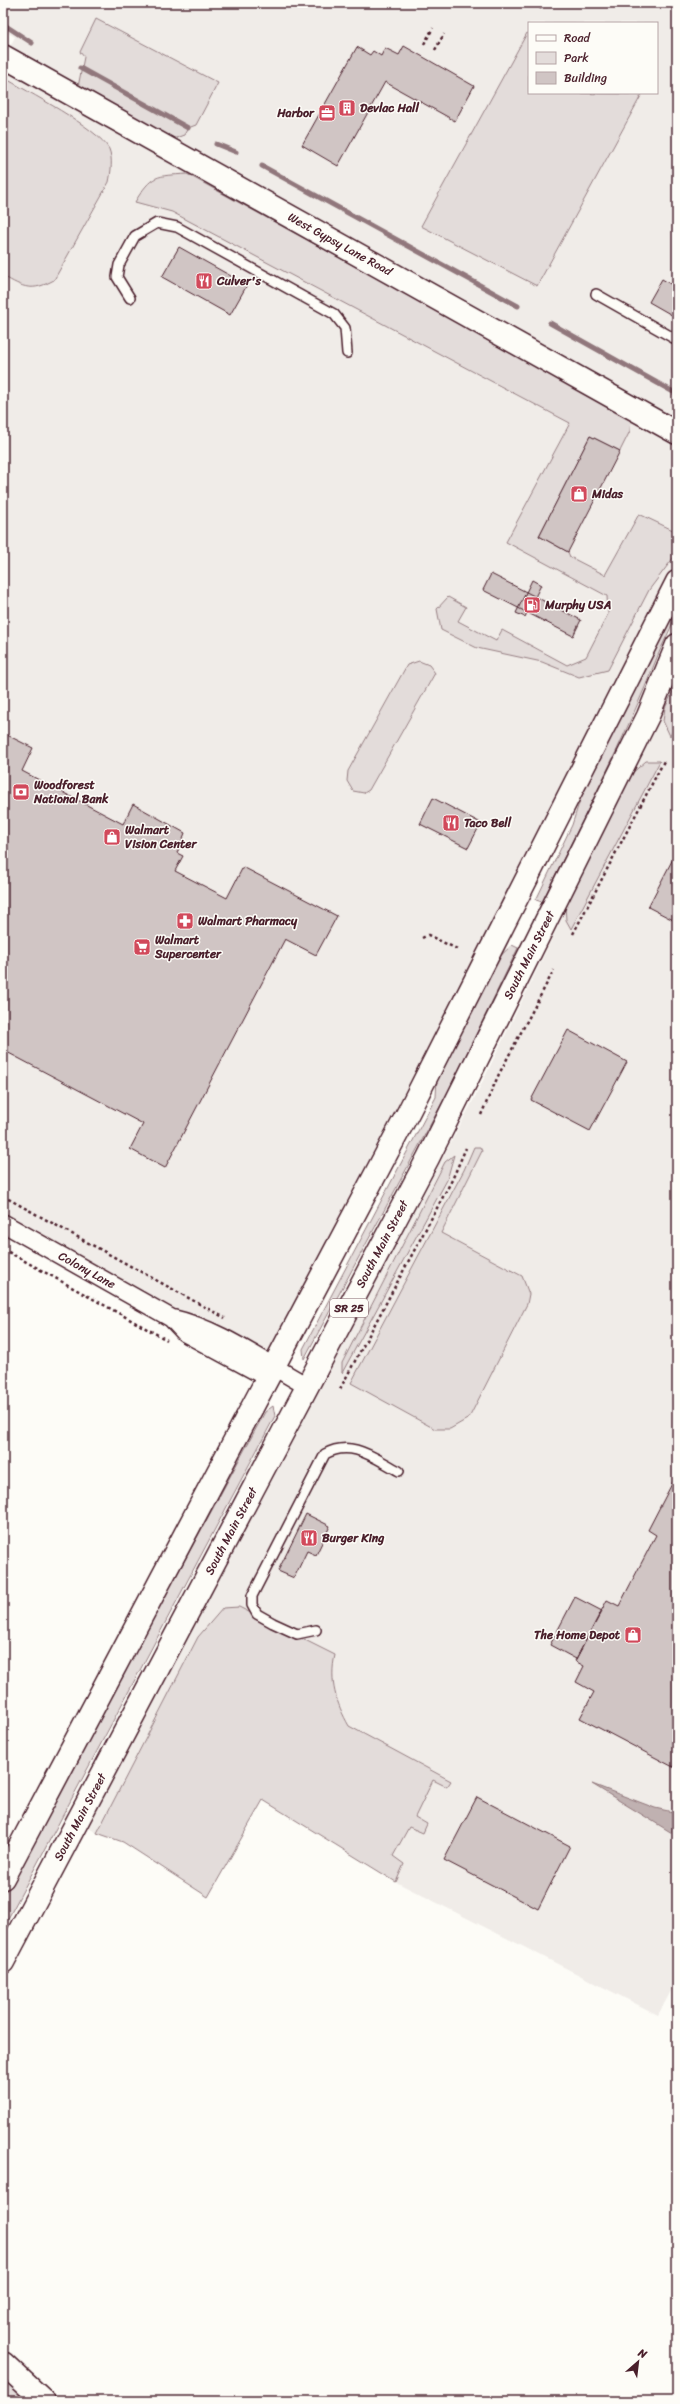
<svg xmlns="http://www.w3.org/2000/svg" width="680" height="2404" viewBox="0 0 680 2404" font-family="Sriracha,sans-serif">
  <style>
    .built { fill: #f0ece8; fill-rule: evenodd }
    .green { fill: #e3dcda; stroke: #967e82 }
    .water { fill: #c0b1b1; stroke: #91777b }
    .lines { fill: none; stroke-linecap: round; stroke-linejoin: round }
    .stream { stroke: #91777b; stroke-width: 5 }
    .building { fill: #d0c5c4; stroke: #4a1f2b }
    .service-casing { stroke: #4a1f2b; stroke-width: 12 }
    .minor-casing { stroke: #4a1f2b; stroke-width: 20 }
    .secondary-casing { stroke: #4a1f2b; stroke-width: 25 }
    .primary-casing { stroke: #4a1f2b; stroke-width: 25 }
    .trunk-casing { stroke: #4a1f2b; stroke-width: 25 }
    .path { stroke: #4a1f2b; stroke-width: 2.5; stroke-dasharray: 3 3; stroke-linecap: butt }
    .service { stroke: #fdfcf7; stroke-width: 9 }
    .minor { stroke: #fdfcf7; stroke-width: 17 }
    .secondary { stroke: #fdfcf7; stroke-width: 22 }
    .primary { stroke: #fdfcf7; stroke-width: 22 }
    .trunk { stroke: #fdfcf7; stroke-width: 22 }
    .labels { text-anchor: middle; dominant-baseline: central; stroke-width: 3; stroke-linejoin: round; paint-order: stroke }
    .shield { fill: #fdfcf7; stroke: #806168; stroke-width: 1 }
    .shield-label { font-size: 11px; font-weight: bold; fill: #4a1f2b }
    .poi-label { font-size: 12px; font-weight: bold; fill: #4a1f2b; stroke: #fdfcf7; text-anchor: start }
    .street-label { font-size: 12px; fill: #4a1f2b; stroke: #fdfcf7 }
  </style>
  <rect width="100%" height="100%" fill="#fdfcf7"/>
  <filter id="ink" filterUnits="userSpaceOnUse"><feTurbulence type="fractalNoise" baseFrequency=".025" numOctaves="2"/><feDisplacementMap in="SourceGraphic" scale="8" xChannelSelector="R" yChannelSelector="G"/><feConvolveMatrix kernelMatrix="1 2 1 2 8 2 1 2 1" color-interpolation-filters="sRGB"/></filter>
  <g filter="url(#ink)">
    <path class="built" d="M3,3H677V582L273,1368L3,1223V56L5,57L15,37L3,30ZM529,23H657V93H529Z
      M677,682V1980L658,2015L396,1882L263,1800L208,1897L123,1842L97,1833L87,1827L476,1095Z"/>
    <path class="green" d="M96,19L218,83L196,125L188,128L184,135L173,139L78,87L84,57L80,52Z
      M527,33L529,34V93L642,94L537,286L421,226Z
      M3,77C26,91 98,128 109,149C113,159 111,172 109,182L54,280C32,292 24,288 3,276Z
      M187,174L631,418L630,431L620,451L590,436L539,536L568,552L570,557L605,575L639,514L677,532V553L649,590L608,670L579,677L542,662L477,648L441,630L437,609L448,597L466,607L458,621L496,641L502,630L567,665L586,657L608,614L607,596L506,542L570,423L172,212L135,202C152,174 156,176 187,174Z
      M677,602C677,620 665,638 658,655C625,740 582,820 542,902L536,900L572,825L587,778Z
      M419,661L429,665L435,673L369,790L364,793L353,791L347,781L348,771L407,665Z
      M677,683V723L670,736L663,721L665,708Z
      M646,761H660L571,929L566,920L565,906L631,774Z
      M512,945L518,948L449,1090L304,1359L303,1349L436,1097L437,1077L497,959Z
      M474,1147H480L482,1151L441,1233L522,1276L529,1294L527,1304L469,1418L450,1429H435L351,1383L464,1170Z
      M454,1155L447,1180L342,1373V1363L445,1162Z
      M273,1406L275,1416L3,1928V1896L265,1412Z
      M239,1607L335,1655C329,1681 336,1703 349,1726L451,1781L447,1787L433,1780L415,1817L427,1824L423,1833L409,1827L393,1856L404,1864L396,1882L263,1800L208,1897L123,1842L97,1833L198,1637L223,1608Z
      M3,2379L27,2401H3Z"/>
    <path class="water" d="M592,1784L655,1808L677,1813V1836Z"/>
    <g class="lines">
      <path class="stream" d="M3,24L32,43
        M80,68L188,128
        M216,144L236,152
        M262,166L518,306
        M550,323L677,394"/>
    </g>
    <path class="building" d="M531,3H544L541,9Z
      M404,46L474,86L455,121L385,82L338,166L302,145L357,47L370,55L373,51L381,56L385,48L399,55Z
      M179,247L247,285L230,315L162,277Z
      M662,279L677,288V318L649,302Z
      M590,436L620,451L568,552L539,536Z
      M491,574L581,620L573,636L483,590Z
      M532,580L541,585L525,617L516,613Z
      M3,733L33,748L22,771L123,824L133,804L185,833L177,853L183,856L175,871L227,898L243,867L337,916L316,955L285,939L165,1168L130,1149L143,1124L3,1050Z
      M433,798L481,823L468,848L420,824Z
      M677,851V922L648,907Z
      M568,1030L627,1062L590,1131L531,1100Z
      M677,1474V1769L580,1718L594,1692L576,1682L584,1666L575,1661L607,1600L619,1606L656,1535L648,1530Z
      M306,1514L330,1526L316,1555L307,1551L294,1578L278,1571Z
      M575,1597L602,1611L576,1659L550,1645Z
      M477,1797L570,1846L538,1909L444,1860Z"/>
    <g class="lines">
      <g class="service-casing">
        <path id="service" d="M596,294L677,340
          M130,298L117,277L119,265L135,236L157,223L177,227L334,314L345,328L347,353
          M316,1630L297,1634L273,1623L257,1614L252,1605V1596L325,1454C352,1439 374,1458 399,1471"/>
      </g>
      <g class="minor-casing">
        <path id="minor" d="M3,1223L171,1318C220,1329 263,1362 307,1386
          M171,1318L185,1333L268,1378"/>
      </g>
      <g class="secondary-casing">
        <path id="secondary" d="M3,56L677,433"/>
      </g>
      <g class="primary-casing">
        <path id="primary" d="M3,1878L409,1111L677,582
          M3,1962L428,1158L648,716L677,645"/>
      </g>
      <g class="trunk-casing">
        <path id="trunk" d="M3,2363L44,2401"/>
      </g>
      <path class="path" d="M424,44L433,28
        M435,50L444,34
        M573,934L664,761
        M422,938L428,935L457,949
        M481,1115L499,1074L554,970
        M3,1196L225,1318
        M3,1249L167,1340
        M340,1389L452,1180L466,1148"/>
      <use href="#service" class="service"/>
      <use href="#minor" class="minor"/>
      <use href="#secondary" class="secondary"/>
      <use href="#primary" class="primary"/>
      <use href="#trunk" class="trunk"/>
    </g>
  </g>
  <defs>
    <g id="building-square" transform="scale(0.9)"><rect x="-9" y="-9" width="18" height="18" rx="4" fill="#d1495b" stroke="#fdfcf7"/><path d="M-4-6H4V6H1V3H-1V6H-4ZM-2.5-4.3h1.7v1.8h-1.7ZM.8-4.3h1.7v1.8H.8ZM-2.5-1h1.7V.8h-1.7ZM.8-1h1.7V.8H.8Z" fill="#fff"/></g>
    <g id="office-square" transform="scale(0.9)"><rect x="-9" y="-9" width="18" height="18" rx="4" fill="#d1495b" stroke="#fdfcf7"/><path d="M-6-3h4V-5.5h4V-3h4V5H-6ZM-1-4.5V-3h2v-1.5ZM-6 0V1H6V0Z" fill="#fff"/></g>
    <g id="restaurant-square" transform="scale(0.9)"><rect x="-9" y="-9" width="18" height="18" rx="4" fill="#d1495b" stroke="#fdfcf7"/><path d="M-5-6h1v4h1v-4h1v4h1v-4h1v5L-1.5 .5V6h-2V.5L-5-1ZM5-6V6H3V1.5H1.5Q1.5-4 5-6Z" fill="#fff"/></g>
    <g id="shop-square" transform="scale(0.9)"><rect x="-9" y="-9" width="18" height="18" rx="4" fill="#d1495b" stroke="#fdfcf7"/><path d="M-5-2.5h2.3a2.7 3.5 0 0 1 5.4 0H5L5.5 6h-11ZM-1.5-2.5h3a1.5 2.3 0 0 0-3 0Z" fill="#fff"/></g>
    <g id="fuel-square" transform="scale(0.9)"><rect x="-9" y="-9" width="18" height="18" rx="4" fill="#d1495b" stroke="#fdfcf7"/><path d="M-5.5-6h7V0h2V4h1.3V-2.5L3-4.5l.8-.8L6-3V5H2.5V1h-1V6h-7ZM-4.2-4.7v3.2H.2V-4.7Z" fill="#fff"/></g>
    <g id="bank-square" transform="scale(0.9)"><rect x="-9" y="-9" width="18" height="18" rx="4" fill="#d1495b" stroke="#fdfcf7"/><path d="M-6-4H6V4H-6ZM0-2.3a2.3 2.3 0 1 0 0 4.6a2.3 2.3 0 1 0 0-4.6Z" fill="#fff"/></g>
    <g id="pharmacy-square" transform="scale(0.9)"><rect x="-9" y="-9" width="18" height="18" rx="4" fill="#d1495b" stroke="#fdfcf7"/><path d="M-2-6h4v4h4v4h-4v4h-4v-4h-4v-4h4Z" fill="#fff"/></g>
    <g id="supermarket-square" transform="scale(0.9)"><rect x="-9" y="-9" width="18" height="18" rx="4" fill="#d1495b" stroke="#fdfcf7"/><path d="M-6-5.5h2.5l.6 2H6L4.5 2H-2.5L-4.4-4H-6ZM-1.5 3.2a1.3 1.3 0 1 0 .1 0ZM3 3.2a1.3 1.3 0 1 0 .1 0Z" fill="#fff"/></g>
  </defs>
  <g fill-rule="evenodd">
    <use href="#building-square" x="347" y="108"/>
    <use href="#office-square" x="327" y="113"/>
    <use href="#restaurant-square" x="204" y="281"/>
    <use href="#shop-square" x="579" y="494"/>
    <use href="#fuel-square" x="532" y="605"/>
    <use href="#bank-square" x="21" y="792"/>
    <use href="#restaurant-square" x="451" y="823"/>
    <use href="#shop-square" x="112" y="837"/>
    <use href="#pharmacy-square" x="185" y="921"/>
    <use href="#supermarket-square" x="142" y="947"/>
    <use href="#restaurant-square" x="309" y="1538"/>
    <use href="#shop-square" x="633" y="1635"/>
  </g>
  <g class="labels">
    <rect class="shield" x="330" y="1299" width="38" height="18" rx="3"/>
    <g class="shield-label">
      <text x="349" y="1308">SR 25</text>
    </g>
    <g class="poi-label">
      <text x="360" y="108">Devlac Hall</text>
      <text x="314" y="113" text-anchor="end">Harbor</text>
      <text x="217" y="281">Culver's</text>
      <text x="592" y="494">Midas</text>
      <text x="545" y="605">Murphy USA</text>
      <text x="34" y="785">Woodforest<tspan x="34" dy="14">National Bank</tspan></text>
      <text x="464" y="823">Taco Bell</text>
      <text x="125" y="830">Walmart<tspan x="125" dy="14">Vision Center</tspan></text>
      <text x="198" y="921">Walmart Pharmacy</text>
      <text x="155" y="940">Walmart<tspan x="155" dy="14">Supercenter</tspan></text>
      <text x="322" y="1538">Burger King</text>
      <text x="620" y="1635" text-anchor="end">The Home Depot</text>
    </g>
    <g class="street-label">
      <text transform="translate(340 244) rotate(29)">West Gypsy Lane Road</text>
      <text transform="translate(529 955) rotate(-63)">South Main Street</text>
      <text transform="translate(382 1244) rotate(-62)">South Main Street</text>
      <text transform="translate(87 1270) rotate(29)">Colony Lane</text>
      <text transform="translate(231 1531) rotate(-62)">South Main Street</text>
      <text transform="translate(80 1817) rotate(-62)">South Main Street</text>
    </g>
  </g>
  <rect width="680" height="2404" fill="none" stroke="#fdfcf7" stroke-width="16"/>
  <rect x="8" y="8" width="664" height="2388" fill="none" stroke="#4a1f2b" stroke-width="1.5" filter="url(#ink)"/>
  <rect x="528" y="22" width="130" height="72" fill="#fdfcf7" stroke="#b5a4a5"/>
  <rect x="536" y="35" width="20" height="6" fill="#fdfcf7" stroke="#b5a4a5"/>
  <text x="564" y="42" font-size="12" fill="#4a1f2b">Road</text>
  <rect x="536" y="52" width="20" height="12" fill="#e3dcda" stroke="#b5a4a5"/>
  <text x="564" y="62" font-size="12" fill="#4a1f2b">Park</text>
  <rect x="536" y="72" width="20" height="12" fill="#d0c5c4" stroke="#b5a4a5"/>
  <text x="564" y="82" font-size="12" fill="#4a1f2b">Building</text>
  <g transform="translate(638 2362) rotate(28)" stroke="#fdfcf7" stroke-width="3" paint-order="stroke">
  <path d="M0-3L7 15L0 10L-7 15Z" fill="#4a1f2b"/>
  <text y="-6" font-size="11" font-weight="bold" text-anchor="middle" fill="#4a1f2b">N</text>
  </g>
</svg>
